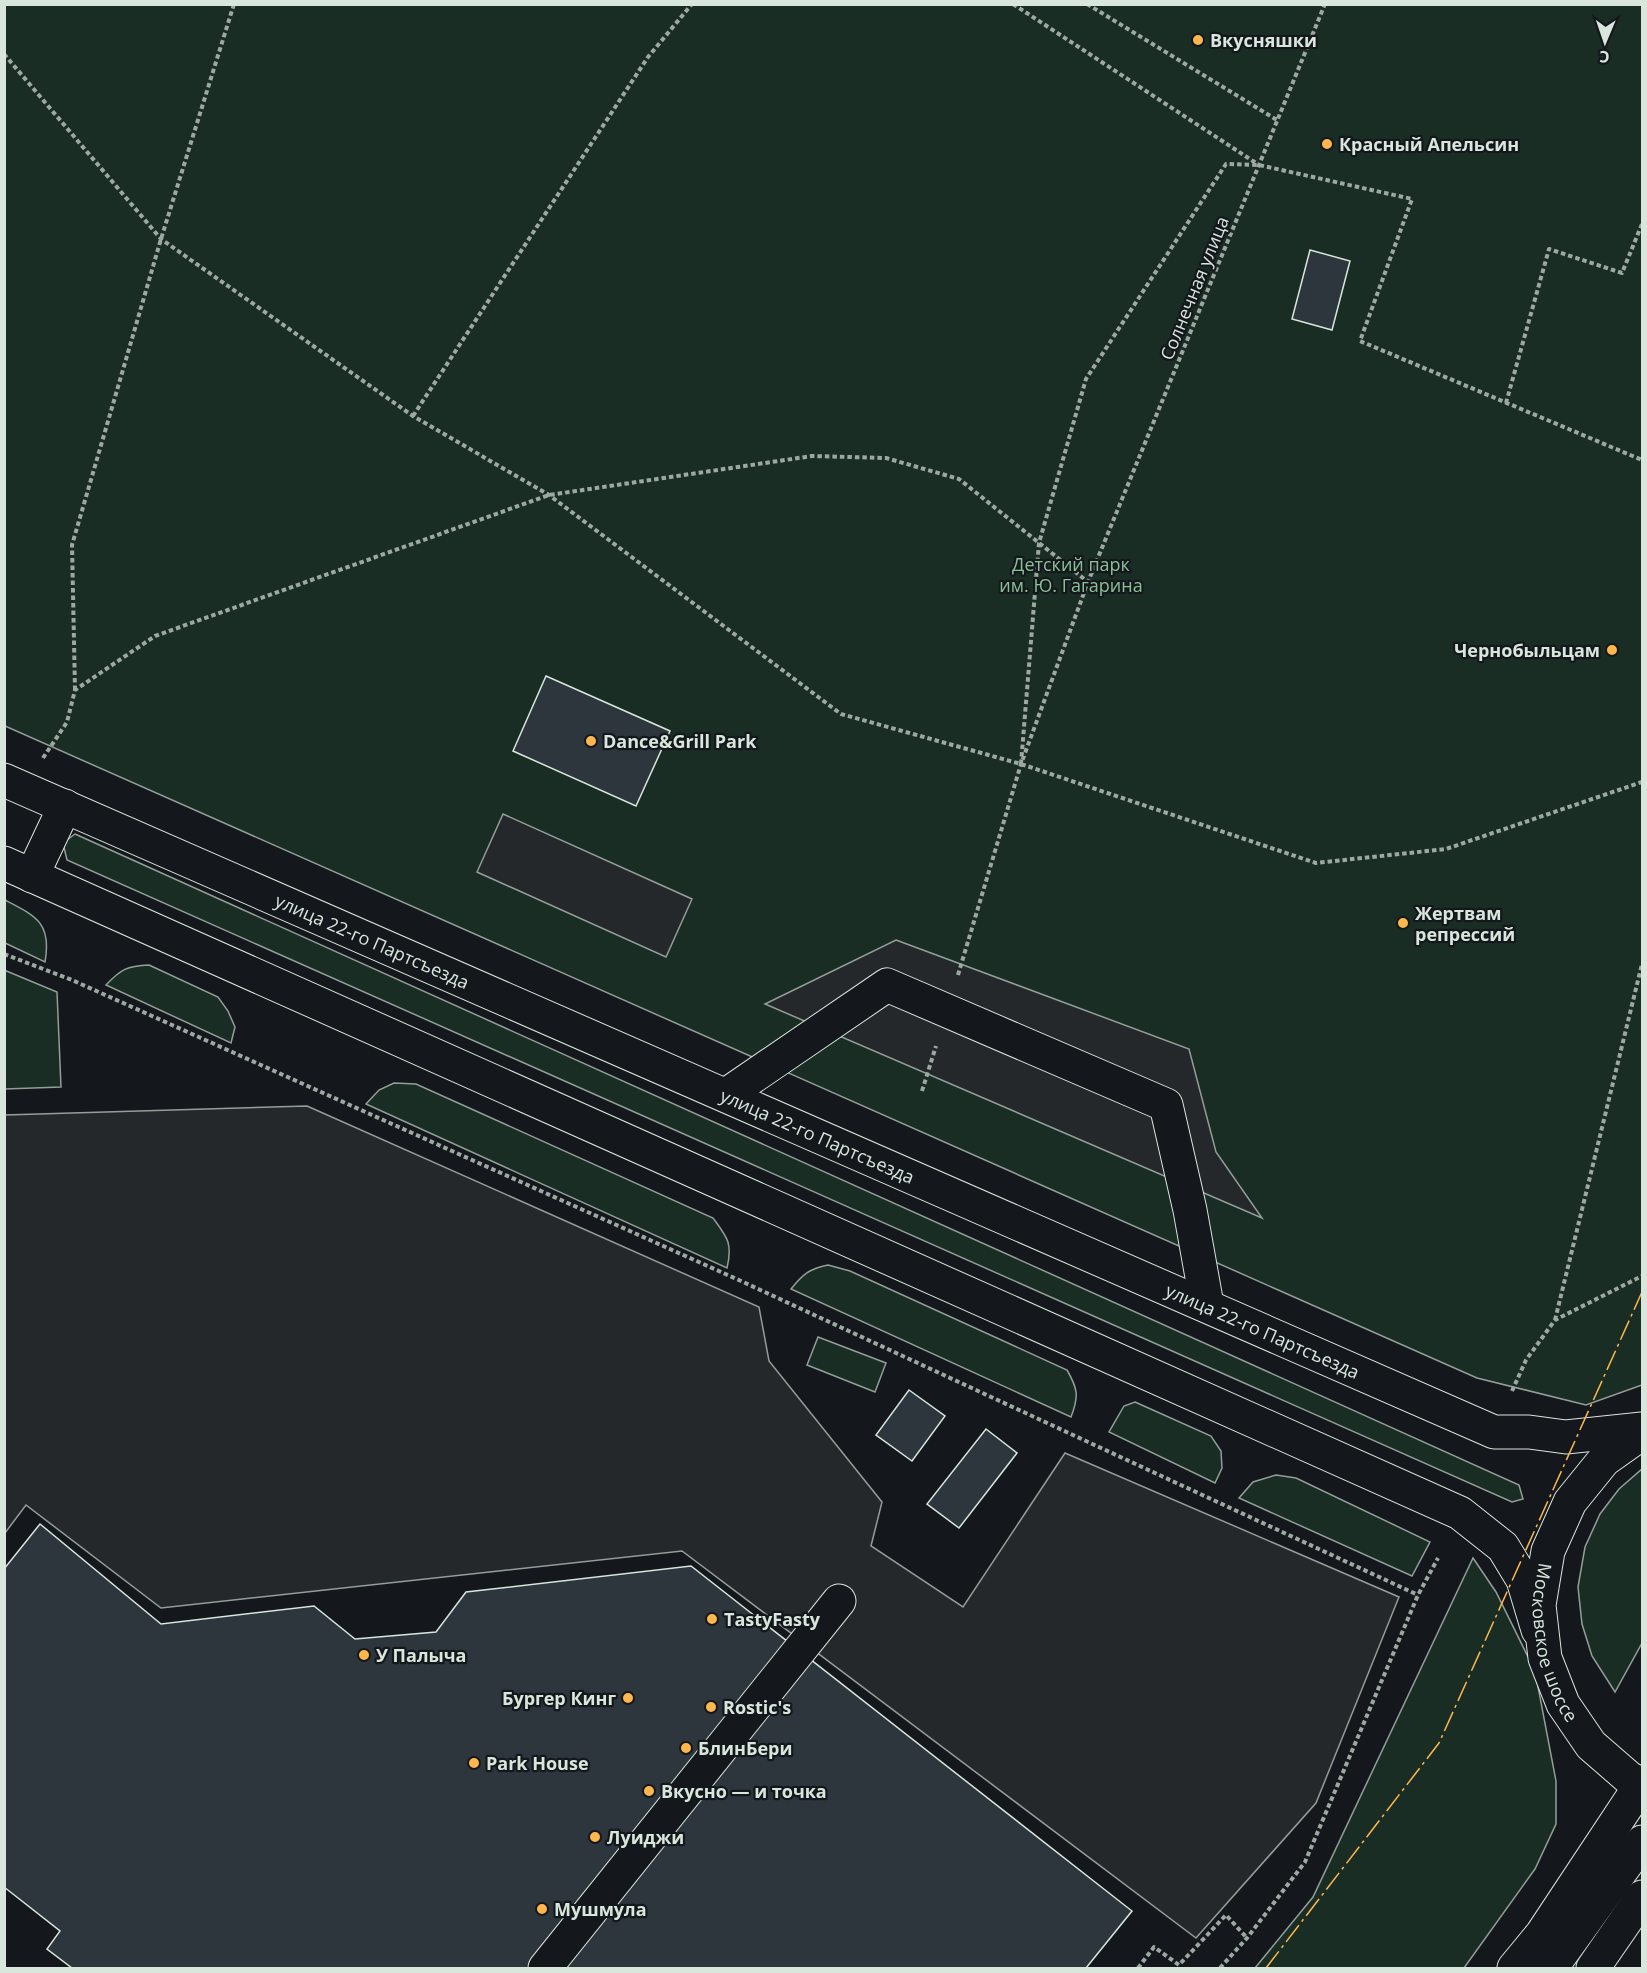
<svg xmlns="http://www.w3.org/2000/svg" width="1647" height="1973" viewBox="0 0 1647 1973" font-family="'Open Sans',sans-serif">
  <style>
    .green { fill: #1a2d24; stroke: #939e99; stroke-width: 1.5 }
    .parking { fill: #24282b; stroke: #939e99; stroke-width: 1.5 }
    .building { fill: #2c363c; stroke: #d8e6dc; stroke-width: 1.5 }
    .lines { fill: none; stroke-linecap: round; stroke-linejoin: round }
    .minor-casing { stroke: #d8e6dc; stroke-width: 35 }
    .major-casing { stroke: #d8e6dc; stroke-width: 35 }
    .path { stroke: #9da8a2; stroke-width: 4; stroke-dasharray: 4.5 3; stroke-linecap: butt }
    .minor { stroke: #14181c; stroke-width: 33 }
    .major { stroke: #14181c; stroke-width: 33 }
    .power { stroke: #ffb74d; stroke-width: 1.5; stroke-dasharray: 21 4.5 3 4.5; stroke-linecap: butt }
    .poi-dot { fill: #ffb74d; stroke: #14181c; stroke-width: 2 }
    .labels { text-anchor: middle; dominant-baseline: central; stroke-width: 4.5; stroke-linejoin: round; paint-order: stroke }
    .poi-label { font-size: 18px; font-weight: bold; fill: #d8e6dc; stroke: #14181c; text-anchor: start }
    .street-label { font-size: 18px; fill: #d8e6dc; stroke: #14181c }
    .park-label { font-size: 18px; fill: #8ac095; stroke: #14181c }
  </style>
  <rect width="100%" height="100%" fill="#14181c"/>
  <path class="green" d="M5,5H1642V1385L1586,1405L1477,1378L5,726Z
    M75,834L1519,1485L1523,1499L1512,1502L67,860L63,843Z
    M5,900C36,916 52,923 45,962L5,943Z
    M149,965L218,997L228,1011L235,1027L231,1043L106,985C121,969 127,966 149,965Z
    M4,970L57,992L61,1087L5,1089Z
    M394,1083L416,1084L713,1218C727,1237 733,1243 727,1268L366,1104L379,1090Z
    M828,1265L850,1271L1067,1370C1078,1389 1079,1396 1071,1417L791,1289C803,1274 809,1269 828,1265Z
    M818,1337L886,1363L875,1392L807,1365Z
    M1135,1402L1211,1436L1221,1451L1222,1468L1215,1483L1109,1432L1124,1406Z
    M1642,1469V1643L1615,1692L1592,1656L1582,1624L1578,1587L1585,1547L1600,1514L1619,1489Z
    M1276,1475L1296,1478L1430,1542L1412,1576L1239,1498L1253,1482Z
    M1473,1558L1496,1592L1535,1671L1556,1781V1824L1535,1869L1464,1968H1255L1313,1897Z"/>
  <path class="parking" d="M503,814L692,899L666,957L477,872Z
    M896,940L1189,1049L1216,1152L1262,1218L765,1004Z
    M307,1106L759,1307L769,1361L882,1502L871,1546L963,1607L1065,1453L1399,1597L1316,1803L1196,1938L682,1551L161,1608L26,1505L5,1533V1115Z"/>
  <path class="building" d="M1310,250L1350,261L1332,330L1292,319Z
    M546,676L670,731L636,806L513,751Z
    M909,1390L945,1416L912,1461L876,1435Z
    M986,1429L1017,1453L959,1528L927,1504Z
    M40,1524L161,1624L314,1606L355,1639L436,1632L466,1592L691,1566L1132,1911L1086,1968H72L47,1949L60,1931L4,1887V1569Z"/>
  <g class="lines">
    <g class="minor-casing">
      <g id="minor">
        <path id="s1" d="M4,780L1494,1432H1529L1566,1437L1642,1429"/>
        <path d="M4,863L1460,1513L1503,1547L1523,1580L1538,1630"/>
        <path d="M32,876L65,806"/>
        <path d="M726,1095L887,985L1166,1105L1190,1210L1207,1305"/>
        <path d="M545,1968L839,1601"/>
      </g>
    </g>
    <g class="major-casing">
      <g id="major">
        <path id="s2" d="M1642,1433L1604,1460L1570,1502L1548,1551L1539,1605L1545,1658L1563,1704L1591,1745L1629,1778L1642,1785"/>
        <path d="M1514,1968L1542,1934L1642,1783"/>
        <path d="M1551,1968L1642,1842"/>
        <path d="M1593,1968L1642,1897"/>
      </g>
    </g>
    <path class="path" d="M1013,4L1259,165
      M1087,4L1277,120
      M4,54L161,239L413,416L549,495L841,714L1021,764L1316,863L1446,849L1642,782
      M1506,403L1549,249L1622,273L1642,224
      M413,416L648,57L692,4
      M75,690L72,545L161,239L234,4
      M43,758L67,722L75,690L155,636L549,495L812,456L886,458L959,479L1088,582
      M1021,764L1039,543L1086,379L1226,164L1259,165L1412,199L1360,341L1642,460
      M4,954L72,980L741,1281L1418,1595
      M958,975L1021,764L1088,582L1325,4
      M922,1091L936,1046
      M1555,1320L1642,964
      M1512,1391L1526,1360L1555,1320L1642,1276
      M1138,1968L1154,1947L1179,1965L1226,1915L1247,1938
      M1220,1968L1247,1938L1305,1862L1418,1595L1438,1558"/>
    <use href="#minor" class="minor"/>
    <use href="#major" class="major"/>
    <path class="power" d="M1266,1968L1439,1743L1642,1292"/>
  </g>
  <g class="poi-dot">
    <circle cx="1198" cy="40" r="6"/>
    <circle cx="1327" cy="144" r="6"/>
    <circle cx="1612" cy="650" r="6"/>
    <circle cx="591" cy="741" r="6"/>
    <circle cx="1403" cy="923" r="6"/>
    <circle cx="712" cy="1619" r="6"/>
    <circle cx="364" cy="1655" r="6"/>
    <circle cx="628" cy="1698" r="6"/>
    <circle cx="711" cy="1707" r="6"/>
    <circle cx="686" cy="1748" r="6"/>
    <circle cx="474" cy="1763" r="6"/>
    <circle cx="649" cy="1791" r="6"/>
    <circle cx="595" cy="1837" r="6"/>
    <circle cx="542" cy="1909" r="6"/>
  </g>
  <g class="labels">
    <g class="poi-label">
      <text x="1210" y="40">Вкусняшки</text>
      <text x="1339" y="144">Красный Апельсин</text>
      <text x="1600" y="650" text-anchor="end">Чернобыльцам</text>
      <text x="603" y="741">Dance&amp;Grill Park</text>
      <text x="1415" y="913">Жертвам<tspan x="1415" dy="21">репрессий</tspan></text>
      <text x="724" y="1619">TastyFasty</text>
      <text x="376" y="1655">У Палыча</text>
      <text x="616" y="1698" text-anchor="end">Бургер Кинг</text>
      <text x="723" y="1707">Rostic's</text>
      <text x="698" y="1748">БлинБери</text>
      <text x="486" y="1763">Park House</text>
      <text x="661" y="1791">Вкусно — и точка</text>
      <text x="607" y="1837">Луиджи</text>
      <text x="554" y="1909">Мушмула</text>
    </g>
    <g class="street-label">
      <text transform="translate(1194 288) rotate(-68)">Солнечная улица</text>
      <text stroke="none"><textPath href="#s1" startOffset="402">улица 22-го Партсъезда</textPath></text>
      <text stroke="none"><textPath href="#s1" startOffset="888">улица 22-го Партсъезда</textPath></text>
      <text stroke="none"><textPath href="#s1" startOffset="1374">улица 22-го Партсъезда</textPath></text>
      <text stroke="none"><textPath href="#s2" startOffset="249">Московское шоссе</textPath></text>
    </g>
    <g class="park-label">
      <text x="1071" y="564">Детский парк<tspan x="1071" dy="21">им. Ю. Гагарина</tspan></text>
    </g>
  </g>
  <rect width="1647" height="1973" fill="none" stroke="#d8e6dc" stroke-width="12"/>
  <g transform="translate(1605 42) rotate(182)" stroke="#14181c" stroke-width="4.5" paint-order="stroke">
  <path d="M0-4.5L10 22L0 15L-10 22Z" fill="#d8e6dc"/>
  <text y="-9" font-size="16" font-weight="bold" text-anchor="middle" fill="#d8e6dc">С</text>
  </g>
</svg>
